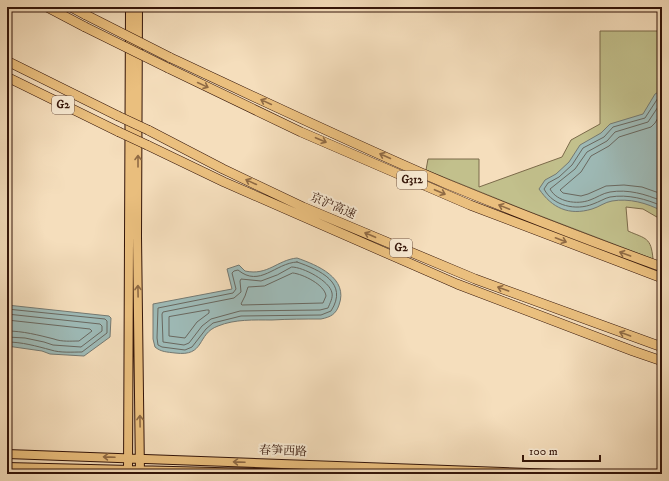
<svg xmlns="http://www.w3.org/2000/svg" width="669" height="481" viewBox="0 0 669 481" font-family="'IM FELL DW Pica','Noto Serif SC',serif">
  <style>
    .green { fill: #c2c08c; stroke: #7b6a4a }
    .water { fill: #9ebbb8; stroke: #747972 }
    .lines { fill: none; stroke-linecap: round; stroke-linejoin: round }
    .shore { stroke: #696860; stroke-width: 1 }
    .major-casing { stroke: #341509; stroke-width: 10 }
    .highway-casing { stroke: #341509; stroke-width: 10 }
    .major { stroke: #eabf7e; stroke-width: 8 }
    .highway { stroke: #eabf7e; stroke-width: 9 }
    .highway-bridge-casing { stroke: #341509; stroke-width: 10; stroke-linecap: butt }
    .highway-bridge { stroke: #eabf7e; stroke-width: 9 }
    .oneway { stroke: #8f6a44 }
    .labels { text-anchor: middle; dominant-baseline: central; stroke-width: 4; stroke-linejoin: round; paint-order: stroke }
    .shield { fill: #f8ead3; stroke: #6f5546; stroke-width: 1 }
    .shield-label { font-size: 11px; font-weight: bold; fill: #341509 }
    .street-label { font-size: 12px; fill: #341509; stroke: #f8ead3 }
  </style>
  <rect width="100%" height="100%" fill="#f5debc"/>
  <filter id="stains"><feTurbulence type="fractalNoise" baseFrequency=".005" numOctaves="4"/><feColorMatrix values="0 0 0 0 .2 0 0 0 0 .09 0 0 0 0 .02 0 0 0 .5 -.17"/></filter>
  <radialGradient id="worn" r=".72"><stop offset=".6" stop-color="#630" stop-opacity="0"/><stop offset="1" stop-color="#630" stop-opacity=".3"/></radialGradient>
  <path class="green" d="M600,31H662V220L643,209L626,207L628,231C646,239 651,237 653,259L525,210L426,170L428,159H479V187L562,157L571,140L600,124Z"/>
  <path class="water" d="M662,90V211C647,203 629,198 612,201C605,202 599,207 592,209C569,216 552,208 539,189L545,180L556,174L569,162L580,145L601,133L610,124L643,114L655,94Z
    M297,258C317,265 349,278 339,305C336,314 331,317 321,319C305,319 288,319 272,320C254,320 235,319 218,326C196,334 206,357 175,353C167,352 161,352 155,347L153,339V304L232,289L227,269L239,265L245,271C268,276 277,260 297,258Z
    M7,305L109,316L111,318L110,337L84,356L50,354L42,351L7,346Z"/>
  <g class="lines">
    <path class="shore" d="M662,95L658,98L645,118L613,127L604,137L583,148L572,165L559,177L548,183L544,189C553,206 576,211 593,204C599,202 605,198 610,197C628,194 646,199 662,206
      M662,101L648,122L615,132L607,141L587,152L575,169L550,189C557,202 577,205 590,200C596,198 603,193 610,192C628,189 645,194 662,201
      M662,111L655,123L651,127L619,137L609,146L591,156L581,172L560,190L563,193L581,196L588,194L606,186L624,185L642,187L662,194
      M297,262C320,270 349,283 331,311L321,315L241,316L213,323L206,329L192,347L185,350L162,347L158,345L157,338L158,308L233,293L236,289L232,273L234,271L238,270C260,288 275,263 297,262Z
      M292,267C303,267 330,281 332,293C333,298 330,303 328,308L320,310L240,311L211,319L202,326L189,343L184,345L163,342L162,314L163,312L234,298L241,292L240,281L241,279L261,281L277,275Z
      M293,273C303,274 325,285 326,296L323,303L242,305L241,304L245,296L248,287L264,286Z
      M7,309L105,319L107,321V333L82,352C72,352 60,353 51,350C36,346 22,342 7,342
      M207,310H209V313L197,322L185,338L169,336V317Z
      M7,314L100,324L102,326V331L81,347L53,345L44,342L25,338L7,337
      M7,320L90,329L92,331L79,341C71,341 62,342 54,339C38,335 23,331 7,331"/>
    <g class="major-casing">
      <path id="major" d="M138,7L137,236L140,474
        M7,454L558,474
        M7,467L294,474
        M128,474L130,7"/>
    </g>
    <g class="highway-casing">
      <path id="highway" d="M47,7L85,27
        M71,7L86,15
        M169,57C261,100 353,144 447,184C518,213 590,241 662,267
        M7,61L118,116
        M168,68L301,132L470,205L662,278
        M7,77L119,132
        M148,130L223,169L303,207L475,279L662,347
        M147,145L224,182L457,284L633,351L662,361"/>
    </g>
    <use href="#major" class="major"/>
    <use href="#highway" class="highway"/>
    <g class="highway-bridge-casing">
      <path id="highway-bridge" d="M86,15L169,57
        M85,27L168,68
        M118,116L148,130
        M119,132L147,145"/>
    </g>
    <use href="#highway-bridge" class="highway-bridge"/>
  </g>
  <defs><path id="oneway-shaft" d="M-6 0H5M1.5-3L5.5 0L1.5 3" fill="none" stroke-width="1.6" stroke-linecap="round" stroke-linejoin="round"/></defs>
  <g class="oneway">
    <use href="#oneway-shaft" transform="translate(203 85) rotate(25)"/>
    <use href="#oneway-shaft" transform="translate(266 102) rotate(-155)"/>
    <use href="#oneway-shaft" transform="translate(321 140) rotate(23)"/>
    <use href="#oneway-shaft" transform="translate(385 156) rotate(-156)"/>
    <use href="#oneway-shaft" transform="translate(138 161) rotate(-90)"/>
    <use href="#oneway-shaft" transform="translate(251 182) rotate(-155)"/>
    <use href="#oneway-shaft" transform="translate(440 192) rotate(23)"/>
    <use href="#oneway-shaft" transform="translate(504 207) rotate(-158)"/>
    <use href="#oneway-shaft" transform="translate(370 235) rotate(-157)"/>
    <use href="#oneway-shaft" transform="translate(561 240) rotate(21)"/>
    <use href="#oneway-shaft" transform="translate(625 254) rotate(-160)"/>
    <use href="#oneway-shaft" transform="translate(503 289) rotate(-160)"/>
    <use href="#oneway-shaft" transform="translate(138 291) rotate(-91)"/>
    <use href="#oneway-shaft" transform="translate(625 334) rotate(-160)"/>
    <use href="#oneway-shaft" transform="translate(140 421) rotate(-91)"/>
    <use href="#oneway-shaft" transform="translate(109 457) rotate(-178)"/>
    <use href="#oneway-shaft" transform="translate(239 462) rotate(-178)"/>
  </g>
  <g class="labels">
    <g class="shield">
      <rect x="52" y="96" width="22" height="18" rx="3"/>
      <rect x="397" y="171" width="30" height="18" rx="3"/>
      <rect x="390" y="239" width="22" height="18" rx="3"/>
    </g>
    <g class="shield-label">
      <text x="63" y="105">G2</text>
      <text x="412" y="180">G312</text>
      <text x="401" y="248">G2</text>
    </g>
    <g class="street-label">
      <text transform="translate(333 206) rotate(23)">京沪高速</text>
      <text transform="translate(283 451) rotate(2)">春笋西路</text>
    </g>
  </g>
  <rect width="669" height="481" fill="none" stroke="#f5debc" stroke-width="24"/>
  <rect x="8" y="8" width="653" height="465" fill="none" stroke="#341509" stroke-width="2"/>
  <rect x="12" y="12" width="645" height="457" fill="none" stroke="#341509"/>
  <path d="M523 455v6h77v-6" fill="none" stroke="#341509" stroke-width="2"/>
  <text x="529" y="455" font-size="12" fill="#341509" stroke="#f8ead3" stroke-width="3" paint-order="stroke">100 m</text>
  <rect width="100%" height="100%" filter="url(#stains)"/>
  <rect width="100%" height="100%" fill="url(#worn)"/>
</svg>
